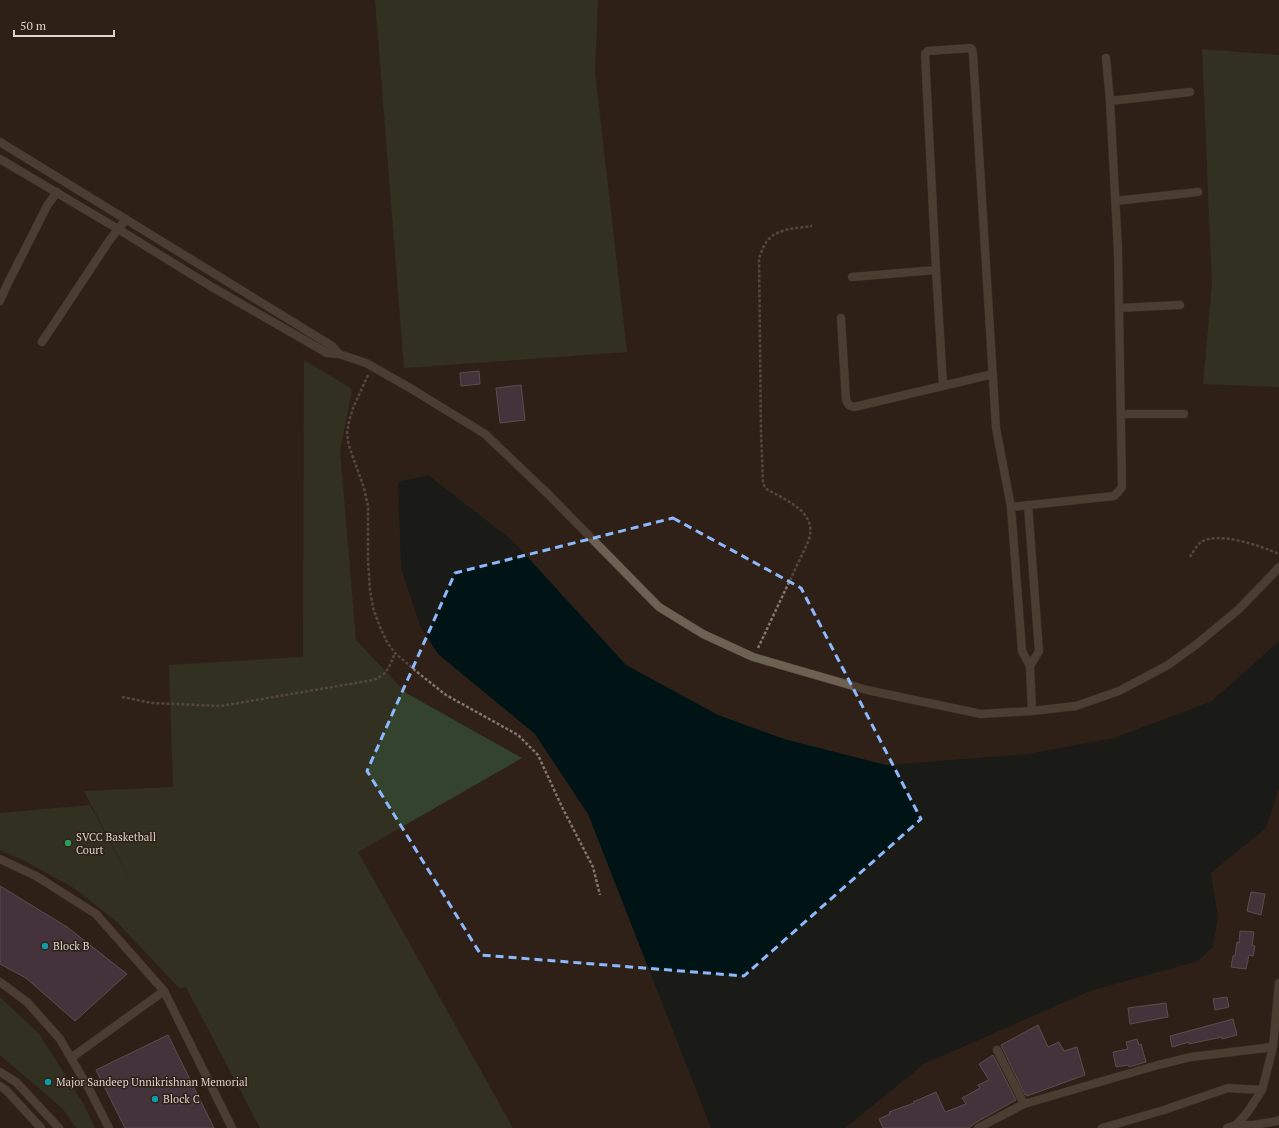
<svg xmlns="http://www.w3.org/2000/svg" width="1279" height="1128" viewBox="0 0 1279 1128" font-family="'PT Serif',serif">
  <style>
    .green { fill: #34432d }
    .water { fill: #001315 }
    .building { fill: #5f4969; stroke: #8c8191 }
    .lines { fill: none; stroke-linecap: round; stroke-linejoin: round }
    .service-casing { stroke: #4b3d35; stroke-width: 9 }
    .minor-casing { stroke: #4b3d35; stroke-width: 9 }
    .tertiary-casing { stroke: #4b3d35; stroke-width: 9 }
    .path { stroke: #80746d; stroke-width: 2.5; stroke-dasharray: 3 2; stroke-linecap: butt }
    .service { stroke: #6d6153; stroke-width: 8 }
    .minor { stroke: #6d6153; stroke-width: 8 }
    .tertiary { stroke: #6d6153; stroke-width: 8 }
    .marked { fill: none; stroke: #8db9fc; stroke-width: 3; stroke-dasharray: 8 5; stroke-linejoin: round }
    .leisure-dot { fill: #2e9e5b; stroke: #2f2118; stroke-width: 1.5 }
    .culture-dot { fill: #0f9aa8; stroke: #2f2118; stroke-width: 1.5 }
    .labels { text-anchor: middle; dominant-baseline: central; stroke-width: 3; stroke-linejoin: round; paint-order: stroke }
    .poi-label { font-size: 11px; fill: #dcd3cd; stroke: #2f2118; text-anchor: start }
  </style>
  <rect width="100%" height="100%" fill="#2f2118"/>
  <path class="green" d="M375,0H598L595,72L627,352L404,368Z
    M1202,49L1279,55V387L1203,384L1212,283Z
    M304,360L352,389L340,451L356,640L406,693L522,758L358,852L513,1128H260L186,987L180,989L117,922L74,888L25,861L0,850V813L90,805L134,887L84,791L173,787L169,665L303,657Z
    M0,997L39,1034L83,1103L95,1128H76L63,1109L0,1055Z"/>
  <path class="water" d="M428,475L512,540L626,665L718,715L784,739L886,765L1027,754L1114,738L1212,701L1279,641V788L1266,828L1211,873L1218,917L1213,947L1198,961L1090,991L924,1064L845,1128H711L588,814L535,734L438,654L420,626L401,568L398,482Z"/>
  <path class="building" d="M479,371L480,384L461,386L460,373Z
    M521,385L525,420L500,423L496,388Z
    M0,886L67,927L127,974L75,1021L26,978L0,964Z
    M1251,892L1265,894L1261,915L1247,911Z
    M1240,931L1254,932L1252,945L1255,946L1253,956L1249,955L1246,969L1231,967L1233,956H1235L1237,942L1239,943Z
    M1227,997L1229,1007L1215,1010L1213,999Z
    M1166,1003L1168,1017L1130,1024L1128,1008Z
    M1233,1019L1237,1035L1222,1039V1037L1189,1044V1042L1172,1047L1170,1036Z
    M1038,1025L1048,1047L1059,1042L1064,1051L1077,1047L1085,1075L1027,1096V1094L1025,1095L1001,1045Z
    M168,1035L214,1128H125L96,1070Z
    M1137,1039L1139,1045L1141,1044L1146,1062L1129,1067L1128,1065L1116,1067L1113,1052L1128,1049L1126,1042Z
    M993,1055L1016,1100L975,1123L969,1128H883L879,1119L890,1114L889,1112L914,1103L913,1102L936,1092L945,1112L966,1104L962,1098L980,1088L978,1085L989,1080L979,1064Z"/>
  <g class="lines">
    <g class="service-casing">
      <path id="service" d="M0,301L7,285L47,206L57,192
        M42,342L109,241L126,219
        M0,859L36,876L96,914L164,991L232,1128
        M0,982L27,1002L60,1039L89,1089L109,1128
        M71,1058L164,991"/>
    </g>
    <g class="minor-casing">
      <path id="minor" d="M1110,101L1190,92
        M1115,201L1198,192
        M852,277L936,270
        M1119,308L1180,305
        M841,318L846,400L849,405L854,407L993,374
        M943,385L936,270L925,54L928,51L970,48L972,49L973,54L996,428L1011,507L1022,651L1030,666L1032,711
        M1121,414H1184
        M1028,505L1039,651L1030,666
        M1011,507L1114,496L1119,491L1122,487L1118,251L1110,101L1106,58
        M997,1050L1024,1104
        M0,1072L16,1082L59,1128
        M0,1086L7,1091L41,1128
        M1236,1125H1254L1277,1121L1279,1120
        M978,1128L1024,1104L1158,1065L1191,1057L1273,1047
        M1102,1128L1164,1110L1228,1088L1262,1090
        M1227,1128L1236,1125L1247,1113L1262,1090L1273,1047L1279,983"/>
    </g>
    <g class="tertiary-casing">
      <path id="tertiary" d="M0,142L332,346L339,354
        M0,159L118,229L212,287L327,353L339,354L366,363L410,388L485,434L548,494L659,607L703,634L753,657L867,690L981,714L1032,711L1076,706L1119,691L1168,665L1197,644L1239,609L1271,576L1279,567"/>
    </g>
    <path class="path" d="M368,375L353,408L349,421L347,434L349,446L364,488L368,506V560L370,590L373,608L380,627L387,642L395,653L417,672L446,695L518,735L538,755L563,809L593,867L600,895
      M1190,557C1193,552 1197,545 1201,542C1219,531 1261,546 1279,554
      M758,648L808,542C810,537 811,532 810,526C807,508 782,498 768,490L765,487L763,483L761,431L759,258C762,251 764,243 770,238C780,228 799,228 812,226
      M122,697L152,703L221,706L373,680C388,674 389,667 395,653"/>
    <use href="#service" class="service"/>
    <use href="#minor" class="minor"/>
    <use href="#tertiary" class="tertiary"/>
  </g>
  <path d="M0 0H1279V1128H0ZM673,518L801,588L921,819L744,976L481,955L367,771L455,573Z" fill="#2f2118" fill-opacity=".55" fill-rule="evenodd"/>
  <path class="marked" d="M673,518L801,588L921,819L744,976L481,955L367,771L455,573Z"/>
  <circle class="leisure-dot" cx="68" cy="843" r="4"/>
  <g class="culture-dot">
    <circle cx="45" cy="946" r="4"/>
    <circle cx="48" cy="1082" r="4"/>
    <circle cx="155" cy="1099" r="4"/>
  </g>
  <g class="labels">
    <g class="poi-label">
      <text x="76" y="837">SVCC Basketball<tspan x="76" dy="13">Court</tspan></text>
      <text x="53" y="946">Block B</text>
      <text x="56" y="1082">Major Sandeep Unnikrishnan Memorial</text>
      <text x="163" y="1099">Block C</text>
    </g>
  </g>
  <path d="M14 30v6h100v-6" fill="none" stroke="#dcd3cd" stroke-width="2"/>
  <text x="20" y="30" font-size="12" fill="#dcd3cd" stroke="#2f2118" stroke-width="3" paint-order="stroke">50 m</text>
</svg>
